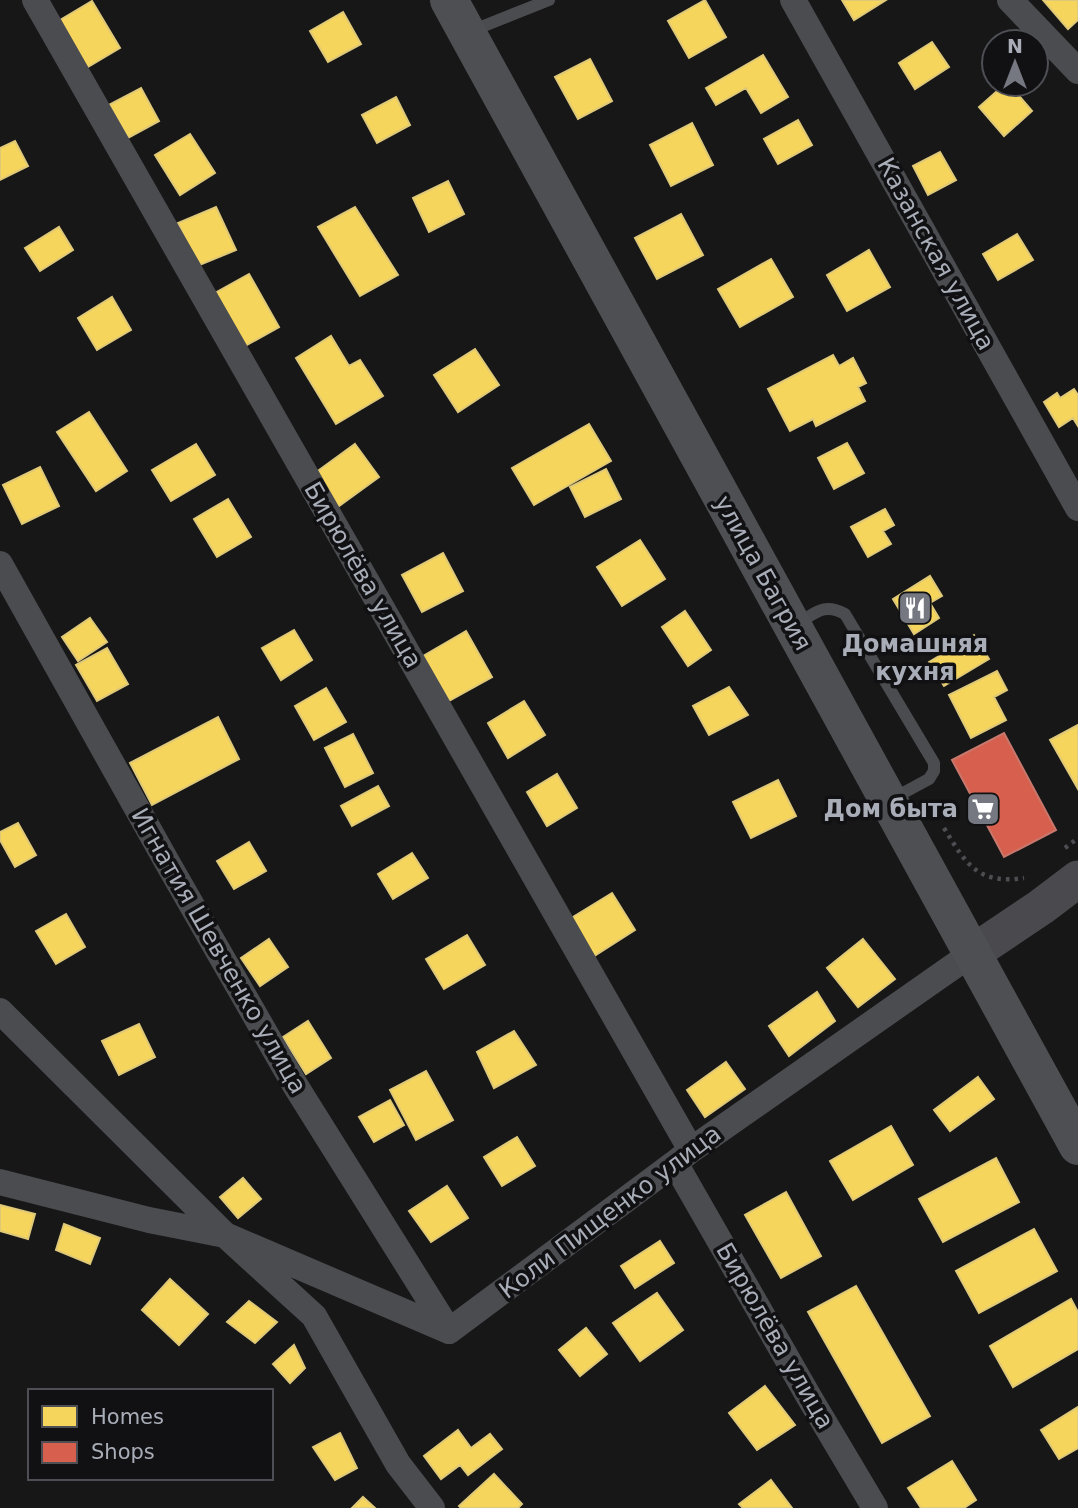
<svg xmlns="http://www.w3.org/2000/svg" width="1078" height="1508" viewBox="0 0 1078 1508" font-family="'DejaVu Sans',sans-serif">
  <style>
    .homes { fill: #f6d55c; stroke: #dfc978; stroke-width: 2 }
    .shops { fill: #d6604d; stroke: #c8776d; stroke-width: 2 }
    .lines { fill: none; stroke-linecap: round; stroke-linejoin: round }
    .path { stroke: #4d4e52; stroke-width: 4.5; stroke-dasharray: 3.5 5; stroke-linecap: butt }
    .lane { stroke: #4b4c50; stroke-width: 12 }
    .street { stroke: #4b4c50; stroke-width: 26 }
    .secondary { stroke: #4a4a4e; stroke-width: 37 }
    .primary { stroke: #4d4f52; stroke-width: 38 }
    .labels { text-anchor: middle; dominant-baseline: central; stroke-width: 7; stroke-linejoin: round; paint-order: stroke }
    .street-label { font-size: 24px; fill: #a8adb8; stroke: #111113 }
    .poi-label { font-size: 24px; font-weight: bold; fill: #a8adb8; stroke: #111113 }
  </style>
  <rect width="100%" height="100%" fill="#171717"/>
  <path class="homes" d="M705,0L726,37L689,58L668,21Z
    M842,0H886L854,20Z
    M1043,0H1078V20L1068,29Z
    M92,1L120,48L83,70L55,23Z
    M343,12L361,44L328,62L310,31Z
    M932,42L949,67L915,89L899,63Z
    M763,55L788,97L761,113L746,88L716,105L706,88Z
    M590,59L612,101L578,119L555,77Z
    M1005,84H1009L1032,111L1004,136L979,107Z
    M141,88L159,121L128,138L109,105Z
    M396,97L410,125L377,143L362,115Z
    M798,120L812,145L778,164L764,139Z
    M692,123L713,165L671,186L650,145Z
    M190,134L215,173L180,195L155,155Z
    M15,141L28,166L0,180V148Z
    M940,152L956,180L928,195L913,166Z
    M448,181L464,214L429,232L413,198Z
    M216,207L236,250L197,266L178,223Z
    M355,207L398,275L360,296L318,227Z
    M681,214L703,255L657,279L635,238Z
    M59,227L73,250L40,271L25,248Z
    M1017,234L1033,260L998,280L983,254Z
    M869,250L890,287L847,311L827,275Z
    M771,259L793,297L740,327L718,289Z
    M249,274L279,327L238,350L208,297Z
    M112,297L131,330L97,350L78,318Z
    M331,336L349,366L360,360L383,396L336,424L296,358Z
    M475,349L499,385L458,412L434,375Z
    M833,355L839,366L853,358L866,383L858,387L865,401L816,426L813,419L790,431L768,389Z
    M1074,389L1078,395V426L1073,418L1059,427L1044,402L1057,393L1060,398Z
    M89,412L127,471L96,491L57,432Z
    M589,424L611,461L534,505L512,468Z
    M847,443L864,473L834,489L818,458Z
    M196,444L215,475L171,501L152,470Z
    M355,444L379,477L335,509L311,476Z
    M40,467L59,506L22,524L3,485Z
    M606,469L621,499L585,517L570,487Z
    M228,499L251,537L217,557L194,519Z
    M885,509L894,525L883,531L891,544L868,557L851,527Z
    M640,540L665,579L622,606L597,567Z
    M443,553L463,591L422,612L402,575Z
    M930,576L942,596L930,603L939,618L914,634L893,599Z
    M685,611L711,650L688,666L662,627Z
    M90,618L107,642L78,661L62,637Z
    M294,630L312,660L281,680L262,648Z
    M466,631L492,677L449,701L423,656Z
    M974,635L989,659L944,686L929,662Z
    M107,648L128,684L97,701L76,665Z
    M997,671L1007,690L994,697L1006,720L971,738L949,695Z
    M729,687L748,715L709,735L693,706Z
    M326,688L346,722L314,740L295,706Z
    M524,701L545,735L508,758L488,723Z
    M218,717L239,759L152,805L130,763Z
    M1078,725V789L1050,740Z
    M353,734L373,773L345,787L325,748Z
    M557,774L577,808L547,826L527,792Z
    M778,780L796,816L751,838L733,802Z
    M378,786L389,806L352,826L341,806Z
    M18,823L36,855L15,867L0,840V832Z
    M249,842L266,871L234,889L217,861Z
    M412,853L428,878L393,899L378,874Z
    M612,893L635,930L591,958L568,920Z
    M66,914L85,947L56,964L36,931Z
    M467,935L485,965L444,989L426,959Z
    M269,939L288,967L260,986L241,958Z
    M863,939L895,979L858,1007L827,968Z
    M817,992L835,1021L789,1056L769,1026Z
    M308,1021L331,1058L306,1074L283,1037Z
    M139,1024L155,1057L119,1075L102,1041Z
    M514,1031L536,1065L494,1088L477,1052Z
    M726,1062L745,1089L705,1117L687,1090Z
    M426,1071L453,1120L416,1140L390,1090Z
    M978,1077L994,1099L950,1131L934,1110Z
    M390,1100L404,1125L374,1142L359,1117Z
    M891,1126L913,1165L853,1200L830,1161Z
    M517,1137L535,1166L502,1186L484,1157Z
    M996,1158L1019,1202L943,1242L919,1199Z
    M243,1178L261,1199L238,1218L220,1197Z
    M447,1186L468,1218L431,1242L409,1211Z
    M786,1192L821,1256L781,1278L745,1215Z
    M0,1205L35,1214L28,1239L0,1231Z
    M64,1224L100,1238L90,1264L56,1250Z
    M1034,1229L1057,1271L979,1313L956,1271Z
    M660,1241L674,1263L635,1288L621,1266Z
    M170,1279L208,1314L179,1345L142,1310Z
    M856,1286L930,1416L882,1443L808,1312Z
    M657,1293L683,1330L640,1361L613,1323Z
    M1071,1299L1078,1312V1349L1013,1387L990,1346Z
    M249,1301L277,1322L255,1343L227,1322Z
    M586,1328L607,1354L580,1376L559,1350Z
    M294,1345L305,1368L290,1383L273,1364Z
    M765,1386L795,1425L757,1450L729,1413Z
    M1078,1407V1448L1059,1459L1041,1430Z
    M458,1430L471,1448L490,1434L502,1449L468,1475L460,1465L441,1479L424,1456Z
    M340,1433L357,1468L335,1480L313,1447Z
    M952,1461L976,1500L964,1508H921L908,1488Z
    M494,1474L522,1504L518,1508H461L459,1506Z
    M771,1480L792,1508H743L739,1504Z
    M363,1497L375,1508H352Z"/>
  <path class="shops" d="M1004,733L1056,830L1004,857L952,760Z"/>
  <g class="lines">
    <path class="path" d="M944,828C966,864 978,885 1024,878
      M1065,848L1078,838"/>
    <path class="lane" d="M471,31L549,0
      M795,625C815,614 823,602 845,614L934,763V771L929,779L892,799"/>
    <path class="street" d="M35,0L691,1150
      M793,0L1078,508
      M1010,0L1078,71
      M0,564L167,862L295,1085L449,1331
      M0,1011L225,1235L314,1316L398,1464L432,1508
      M675,1163L809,1397L875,1508
      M0,1182L149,1220L225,1235L449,1331L675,1163L691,1150L971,954"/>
    <path class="secondary" d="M971,954L1041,907L1078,879"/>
    <path class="primary" d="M449,0L1078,1146"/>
  </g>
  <defs>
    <g id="restaurant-square" transform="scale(1.75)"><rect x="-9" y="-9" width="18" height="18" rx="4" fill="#757880" stroke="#111113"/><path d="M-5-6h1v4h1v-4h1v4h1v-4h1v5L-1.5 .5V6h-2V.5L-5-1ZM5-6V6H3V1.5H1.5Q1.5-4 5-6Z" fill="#fff"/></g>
    <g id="supermarket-square" transform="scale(1.75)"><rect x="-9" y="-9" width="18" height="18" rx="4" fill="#757880" stroke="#111113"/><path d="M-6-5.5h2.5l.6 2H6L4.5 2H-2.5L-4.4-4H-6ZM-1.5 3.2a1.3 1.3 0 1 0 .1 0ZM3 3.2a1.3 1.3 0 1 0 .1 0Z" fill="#fff"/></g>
  </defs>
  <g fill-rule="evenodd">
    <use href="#restaurant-square" x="915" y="608"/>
    <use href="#supermarket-square" x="983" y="809"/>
  </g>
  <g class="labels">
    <g class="street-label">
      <text transform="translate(936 254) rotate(61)">Казанская улица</text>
      <text transform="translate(763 573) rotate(61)">улица Багрия</text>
      <text transform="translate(363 575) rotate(60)">Бирюлёва улица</text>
      <text transform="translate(219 951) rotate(60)">Игнатия Шевченко улица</text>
      <text transform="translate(610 1212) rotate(-37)">Коли Пищенко улица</text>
      <text transform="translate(775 1336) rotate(60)">Бирюлёва улица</text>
    </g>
    <g class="poi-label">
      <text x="915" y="644">Домашняя<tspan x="915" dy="28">кухня</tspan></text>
      <text x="958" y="809" text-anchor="end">Дом быта</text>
    </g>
  </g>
  <rect x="28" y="1389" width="245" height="91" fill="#111113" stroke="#4d4f55" stroke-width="2"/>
  <rect x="42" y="1406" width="35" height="21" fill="#f6d55c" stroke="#4d4f55" stroke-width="2"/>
  <text x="91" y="1424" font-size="21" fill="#a8adb8">Homes</text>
  <rect x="42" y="1442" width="35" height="21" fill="#d6604d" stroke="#4d4f55" stroke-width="2"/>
  <text x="91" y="1459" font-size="21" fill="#a8adb8">Shops</text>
  <g transform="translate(1015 63)"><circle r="33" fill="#111113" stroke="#4d4f55" stroke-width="2"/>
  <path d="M0-5L12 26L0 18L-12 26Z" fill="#757880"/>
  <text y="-10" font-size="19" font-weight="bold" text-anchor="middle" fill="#a8adb8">N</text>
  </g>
</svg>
